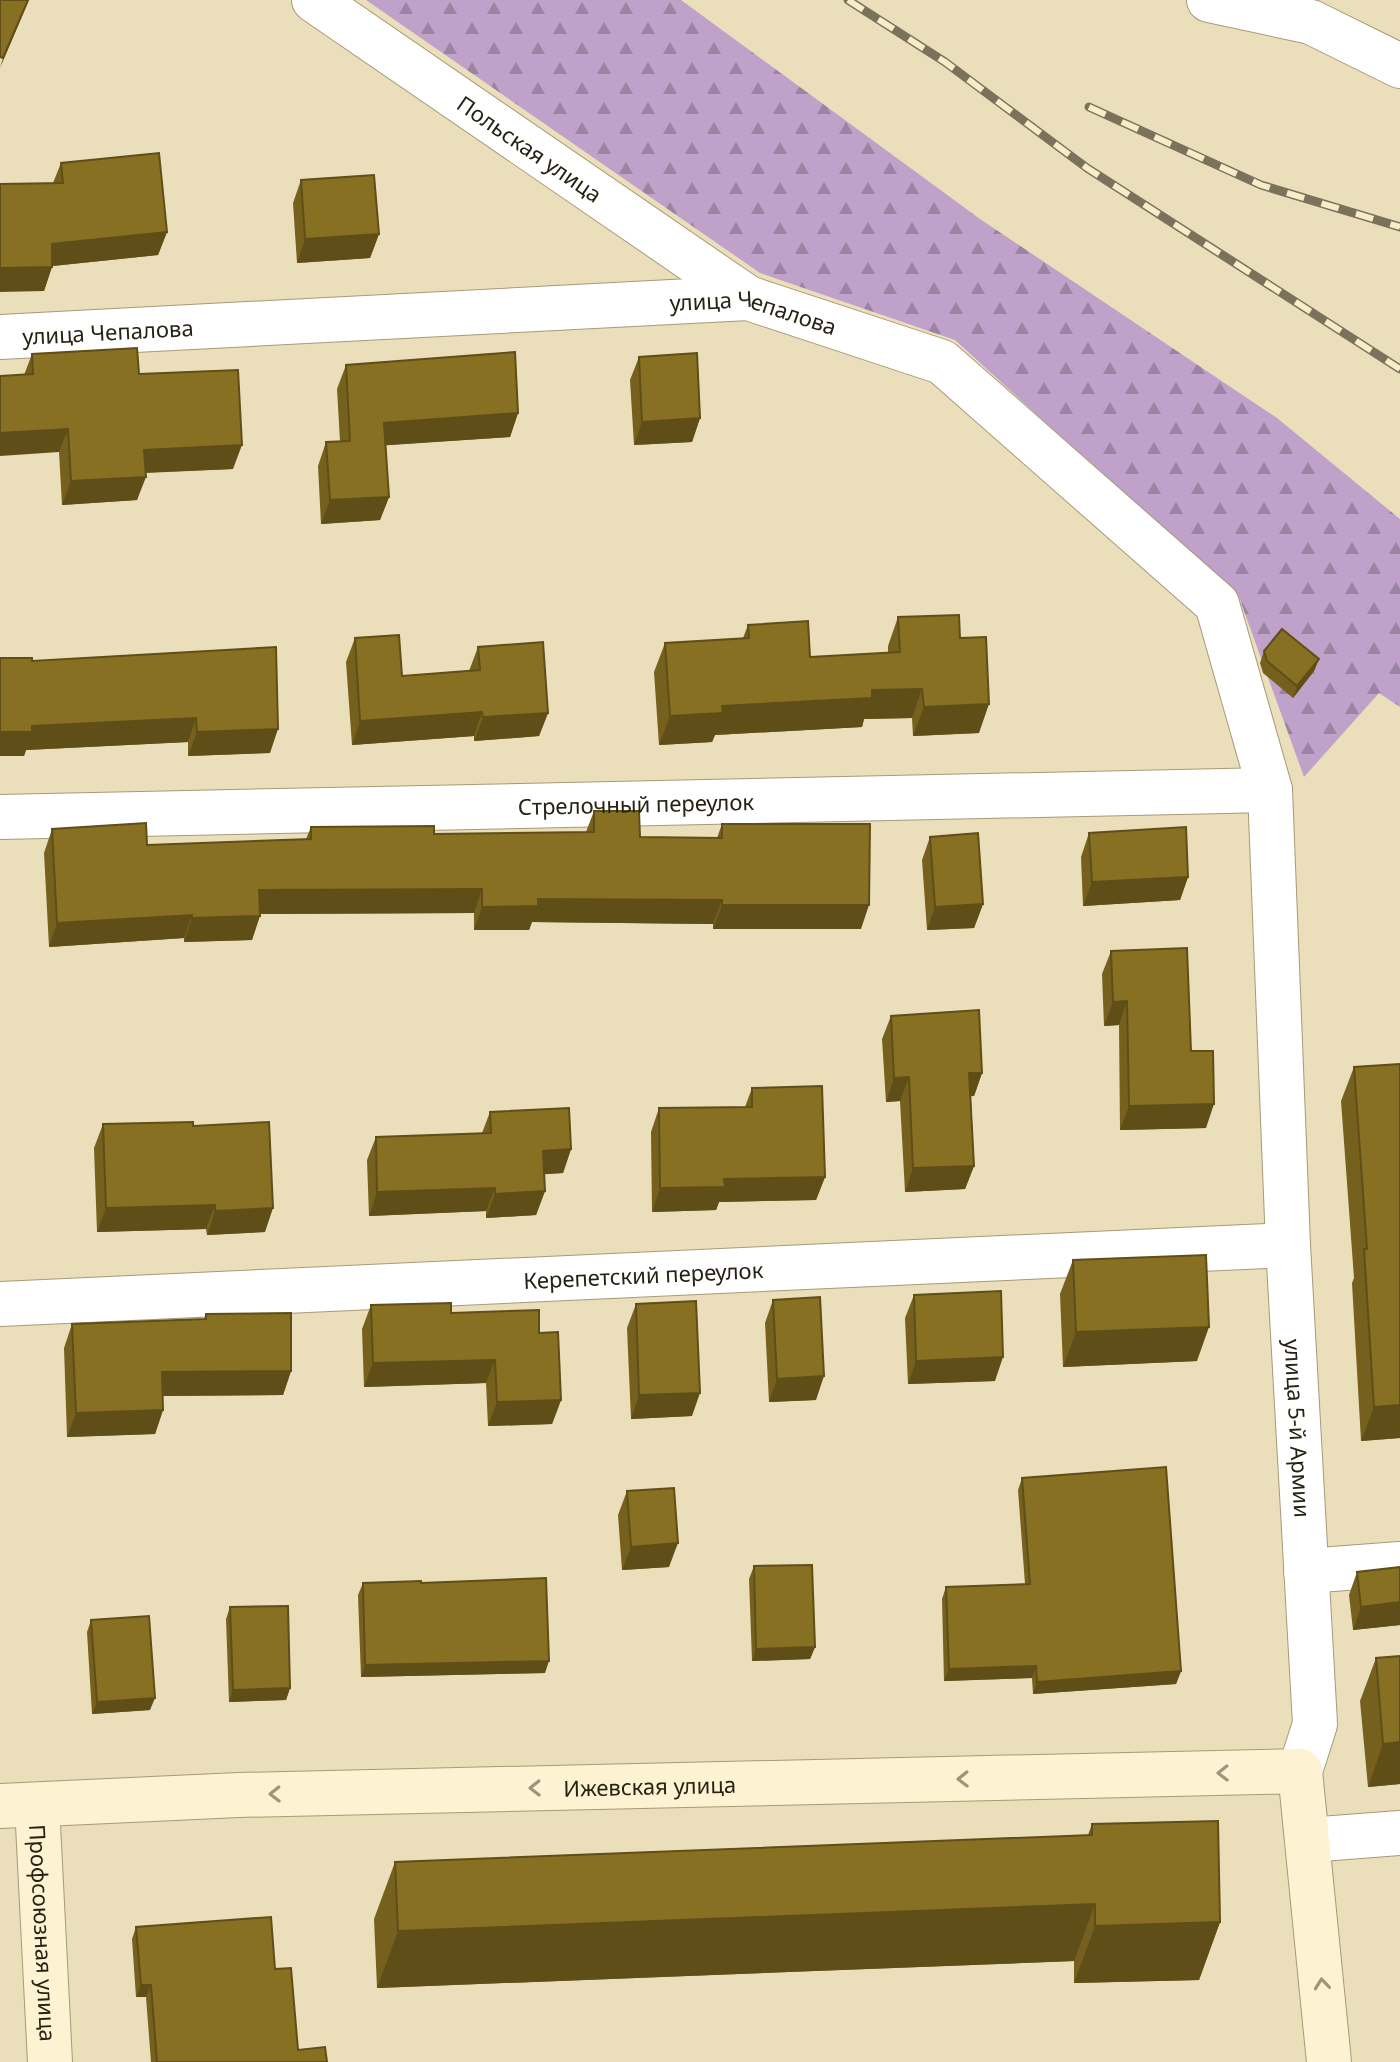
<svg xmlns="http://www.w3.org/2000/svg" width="1400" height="2062" viewBox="0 0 1400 2062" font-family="'Noto Sans',sans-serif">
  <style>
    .forest { fill: url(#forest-firs) }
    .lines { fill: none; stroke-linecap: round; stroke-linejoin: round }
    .minor-casing { stroke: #a69a78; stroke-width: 46 }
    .secondary-casing { stroke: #a69a78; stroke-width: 46 }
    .minor { stroke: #fff; stroke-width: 44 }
    .secondary { stroke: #fdf2d1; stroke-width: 44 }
    .rail-casing { stroke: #7a725b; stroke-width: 9 }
    .rail { stroke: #f9ecc8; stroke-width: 6; stroke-dasharray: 18; stroke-linecap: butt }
    .wall { fill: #75601e }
    .shaded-wall { fill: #5f4e18 }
    .building { fill: #887023; stroke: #5f4e18; stroke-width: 2 }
    .oneway { stroke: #9c947c }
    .labels { text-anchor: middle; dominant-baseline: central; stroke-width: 6; stroke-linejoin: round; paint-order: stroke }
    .street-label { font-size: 22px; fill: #262214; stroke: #f9ecc8 }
  </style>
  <defs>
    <pattern id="forest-firs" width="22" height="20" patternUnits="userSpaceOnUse" patternTransform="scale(2)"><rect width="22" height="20" fill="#bfa1c9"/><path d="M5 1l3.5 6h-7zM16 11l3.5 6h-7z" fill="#9b83a2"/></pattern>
  </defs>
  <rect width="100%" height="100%" fill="#ebdfbb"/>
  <path class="forest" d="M366,0H681L980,219L1277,418L1400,519V707L1379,693L1304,777L1240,600L955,340L760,273Z"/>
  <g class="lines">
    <g class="minor-casing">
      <g id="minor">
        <path id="s1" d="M314,0L748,298"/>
        <path d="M1209,0L1311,22L1400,66"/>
        <path id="s2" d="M0,337L748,298L942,362L1217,604L1270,790L1288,1245L1315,1724L1300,1771"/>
        <path id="s3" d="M0,817L1270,790"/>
        <path id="s4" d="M0,1304L1288,1245"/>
        <path d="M1306,1571L1400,1564"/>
        <path d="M1308,1840L1400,1833"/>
      </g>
    </g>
    <g class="secondary-casing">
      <g id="secondary">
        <path id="s5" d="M37,1805L50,2062"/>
        <path id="s6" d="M0,1806L239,1795L1300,1771L1329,2062"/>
      </g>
    </g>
    <use href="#minor" class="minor"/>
    <use href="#secondary" class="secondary"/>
    <g class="rail-casing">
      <path id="rail" d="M848,0L945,62L1087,168L1400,369
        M1089,107L1261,185L1400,227"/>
    </g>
    <use href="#rail" class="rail"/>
  </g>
  <path class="wall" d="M61,163L167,232L158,255L52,266L44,291L53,183Z
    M301,180L379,234L370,258L297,263L293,203Z
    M32,354L139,374L233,469L145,473L137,500L62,505L59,452L24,375Z
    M639,357L700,418L692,442L634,445L630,380Z
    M346,365L518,413L510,437L386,445L389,497L380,520L321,524L318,466L326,442L340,441L337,389Z
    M898,617L960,638L979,733L913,736L912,718L864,719L862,727L715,735L712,742L659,745L654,672L665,643L743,638L748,625L810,657L888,653V646Z
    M355,638L402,676L469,671L478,647L548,713L539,736L474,741V736L352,745L346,662Z
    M276,647L270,753L188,756V742L26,750L24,756L32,661Z
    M1264,651L1319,659L1314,671L1293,698L1263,673L1260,663Z
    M594,811L640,837L717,838L722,824L861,929H713V924L532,922L529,930H474V913L260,914L252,940L184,942V938L49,947L44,853L52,829L147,845L306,839L311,827L434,834L586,832Z
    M1089,833L1188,877L1180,900L1083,906L1081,857Z
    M930,837L983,904L974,928L927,930L922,860Z
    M1111,951L1191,1051L1206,1128L1120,1130L1119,1025L1104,1026L1102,974Z
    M891,1016L982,1073L974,1096H971L974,1166L965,1189L905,1192L900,1101L886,1102L882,1039Z
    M1354,1067L1400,1438L1361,1441L1352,1283L1354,1278L1341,1101Z
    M752,1088L825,1177L816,1200L719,1202L716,1210L652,1212L651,1132L659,1108L745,1107Z
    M490,1112L571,1149L563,1173L544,1174L545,1191L536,1215L486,1218V1211L369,1216L367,1160L376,1137L482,1133Z
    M103,1124L193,1126L265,1232L207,1235L206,1229L97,1232L94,1148Z
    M1073,1260L1197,1361L1063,1367L1060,1294Z
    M914,1295L995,1381L908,1384L905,1318Z
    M773,1300L816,1400L769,1402L765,1323Z
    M636,1304L692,1416L631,1419L627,1328Z
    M371,1305L451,1313L539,1333L561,1400L552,1424L488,1426L486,1383L364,1387L362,1329Z
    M206,1314L291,1371L283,1395L163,1396V1410L155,1434L67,1437L64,1348L72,1324L204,1319Z
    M1022,1478L1181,1671L1176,1684L1033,1694L1032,1678L944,1681L942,1599L946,1587L1025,1584L1018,1490Z
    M627,1491L669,1567L622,1570L618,1515Z
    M754,1566L815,1647L810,1659L752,1661L749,1579Z
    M1400,1567V1625L1353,1630L1349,1595L1357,1572Z
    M363,1583H421L545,1673L361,1677L358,1595Z
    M230,1607L290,1688L286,1700L229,1702L226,1619Z
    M91,1620L150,1710L92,1714L87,1632Z
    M1376,1658L1400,1784L1368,1787L1360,1701Z
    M1092,1824L1220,1922L1199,1980L1074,1983V1961L377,1988L374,1919L395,1862L1088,1835Z
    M136,1927L275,1969L298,2050L327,2062H151L146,1997H136L132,1939Z"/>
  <path class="shaded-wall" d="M28,0H29L0,68L3,58Z
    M167,232L158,255L43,267L52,244Z
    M379,234L370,258L297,263L305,239Z
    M52,267L44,291L0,292V268Z
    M518,413L510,437L376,446L384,423Z
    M700,418L692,442L634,445L642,422Z
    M68,429L59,452L0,456V433Z
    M242,445L233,469L135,473L144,450Z
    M146,477L137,500L62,505L71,481Z
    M389,497L380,520L321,524L330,500Z
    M1319,659L1314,671L1293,698L1297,686Z
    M922,689L912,718L864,719L862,727L715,735L712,742L659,745L670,716L722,706L872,690Z
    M989,704L979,733L913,736L924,707Z
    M482,712L474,736L352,745L360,721Z
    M548,713L539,736L474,741L483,717Z
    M196,718L188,742L26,750L24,756H0V732L32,726Z
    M278,729L270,753L188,756L197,732Z
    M1188,877L1180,900L1083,906L1092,882Z
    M482,889L474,913L251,914L259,890Z
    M538,899L722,900L713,924L532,922L529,930H474L482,907Z
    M983,904L974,928L927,930L935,907Z
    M722,905H869L861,929H713Z
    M192,915L184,938L49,947L57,923Z
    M260,916L252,940L184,942L192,918Z
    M1127,1001L1119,1025L1104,1026L1113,1002Z
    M969,1073H982L974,1096L961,1097Z
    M909,1077L900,1101L886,1102L894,1078Z
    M1214,1104L1206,1128L1120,1130L1129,1106Z
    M571,1149L563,1173L534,1175L543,1151Z
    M974,1166L965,1189L905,1192L913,1168Z
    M825,1177L816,1200L719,1202L716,1210L652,1212L660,1188L724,1179Z
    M495,1188L486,1211L369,1216L377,1192Z
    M545,1191L536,1215L486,1218L495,1194Z
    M215,1205L206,1229L97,1232L106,1208Z
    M273,1208L265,1232L207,1235L215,1211Z
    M1209,1327L1197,1361L1063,1367L1076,1332Z
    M1003,1357L995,1381L908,1384L916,1361Z
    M495,1360L486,1383L364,1387L373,1363Z
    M291,1371L283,1395L153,1396L162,1372Z
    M824,1376L816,1400L769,1402L777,1379Z
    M700,1393L692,1416L631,1419L639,1395Z
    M561,1400L552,1424L488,1426L497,1402Z
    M1400,1405V1438L1361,1441L1374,1407Z
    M163,1410L155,1434L67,1437L76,1413Z
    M678,1543L669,1567L622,1570L631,1547Z
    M1400,1602V1625L1353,1630L1361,1607Z
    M815,1647L810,1659L752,1661L756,1649Z
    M549,1661L545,1673L361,1677L365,1665Z
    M1036,1666L1032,1678L944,1681L949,1669Z
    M1181,1671L1176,1684L1033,1694L1037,1682Z
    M290,1688L286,1700L229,1702L233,1690Z
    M155,1698L150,1710L92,1714L97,1702Z
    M1400,1742V1784L1368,1787L1383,1744Z
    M1095,1904L1074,1961L377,1988L398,1931Z
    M1220,1922L1199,1980L1074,1983L1095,1926Z
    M141,1985H151L146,1997H136Z"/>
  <path class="building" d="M0,0H28L3,58L0,57Z
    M159,153L167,232L52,244V267L0,268V184L63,183L61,163Z
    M374,175L379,234L305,239L301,180Z
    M137,348L139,374L238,370L242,445L144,450L146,477L71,481L68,429L0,433V376L33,374L32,354Z
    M515,352L518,413L384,423L389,497L330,500L326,442L350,441L346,365Z
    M697,353L700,418L642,422L639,357Z
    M959,615L960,638L986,637L989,704L924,707L922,689L872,690V698L722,706L723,713L670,716L665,643L749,638L748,625L808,621L810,657L900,652L898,617Z
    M1282,629L1319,659L1297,686L1267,661L1264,651Z
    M399,635L402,676L480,670L478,647L543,642L548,713L483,717L482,712L360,721L355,638Z
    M276,647L278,729L197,732L196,718L32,726V732H0V658H32V661Z
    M594,811H639L640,837L722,838V824H870L869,905H722V900L538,899V906L482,907V889L259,890L260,916L192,918V915L57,923L52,829L146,823L147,845L311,839V827L434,826V834L594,832Z
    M1186,827L1188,877L1092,882L1089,833Z
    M978,833L983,904L935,907L930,837Z
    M1187,948L1191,1051H1213L1214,1104L1129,1106L1127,1001L1113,1002L1111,951Z
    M979,1010L982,1073H969L974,1166L913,1168L909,1077L894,1078L891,1016Z
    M1400,1064V1405L1374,1407L1364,1249H1367L1354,1067Z
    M822,1086L825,1177L724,1179L725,1187L660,1188L659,1108L752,1107V1088Z
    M569,1108L571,1149L543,1151L545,1191L495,1194V1188L377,1192L376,1137L491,1133L490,1112Z
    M193,1122V1126L269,1122L273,1208L215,1211V1205L106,1208L103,1124Z
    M1206,1255L1209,1327L1076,1332L1073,1260Z
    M1001,1291L1003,1357L916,1361L914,1295Z
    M820,1297L824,1376L777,1379L773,1300Z
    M696,1301L700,1393L639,1395L636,1304Z
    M451,1303V1313L539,1310V1333L558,1332L561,1400L497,1402L495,1360L373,1363L371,1305Z
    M291,1313V1371L162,1372L163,1410L76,1413L72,1324L206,1319V1314Z
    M1166,1467L1181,1671L1037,1682L1036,1666L949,1669L946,1587L1030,1584L1022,1478Z
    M674,1488L678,1543L631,1547L627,1491Z
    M812,1565L815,1647L756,1649L754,1566Z
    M1400,1567V1602L1361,1607L1357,1572Z
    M546,1578L549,1661L365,1665L363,1583L421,1581V1583Z
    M288,1606L290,1688L233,1690L230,1607Z
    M149,1616L155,1698L97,1702L91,1620Z
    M1400,1656V1742L1383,1744L1376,1658Z
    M1218,1821L1220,1922L1095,1926V1904L398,1931L395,1862L1092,1835V1824Z
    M271,1917L275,1969L291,1968L298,2050L325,2047L327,2062H157L151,1985H141L136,1927Z"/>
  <defs><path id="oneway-chevron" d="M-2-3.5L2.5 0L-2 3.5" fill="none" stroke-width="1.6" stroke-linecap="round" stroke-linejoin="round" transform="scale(2)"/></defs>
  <g class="oneway">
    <use href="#oneway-chevron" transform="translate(1223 1773) rotate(179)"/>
    <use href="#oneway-chevron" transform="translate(963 1779) rotate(179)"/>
    <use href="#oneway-chevron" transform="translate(535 1788) rotate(179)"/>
    <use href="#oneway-chevron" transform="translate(275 1794) rotate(179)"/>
    <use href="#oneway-chevron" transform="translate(1322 1984) rotate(-96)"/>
  </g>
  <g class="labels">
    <g class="street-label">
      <text stroke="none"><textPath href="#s1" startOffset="262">Польская улица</textPath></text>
      <text stroke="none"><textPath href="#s2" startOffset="756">улица Чепалова</textPath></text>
      <text stroke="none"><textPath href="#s2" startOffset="108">улица Чепалова</textPath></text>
      <text stroke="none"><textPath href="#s3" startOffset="636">Стрелочный переулок</textPath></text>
      <text stroke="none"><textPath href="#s4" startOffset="644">Керепетский переулок</textPath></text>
      <text stroke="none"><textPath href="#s2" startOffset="2152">улица 5-й Армии</textPath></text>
      <text stroke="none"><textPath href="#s6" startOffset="650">Ижевская улица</textPath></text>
      <text stroke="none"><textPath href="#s5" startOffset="128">Профсоюзная улица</textPath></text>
    </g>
  </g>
</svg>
